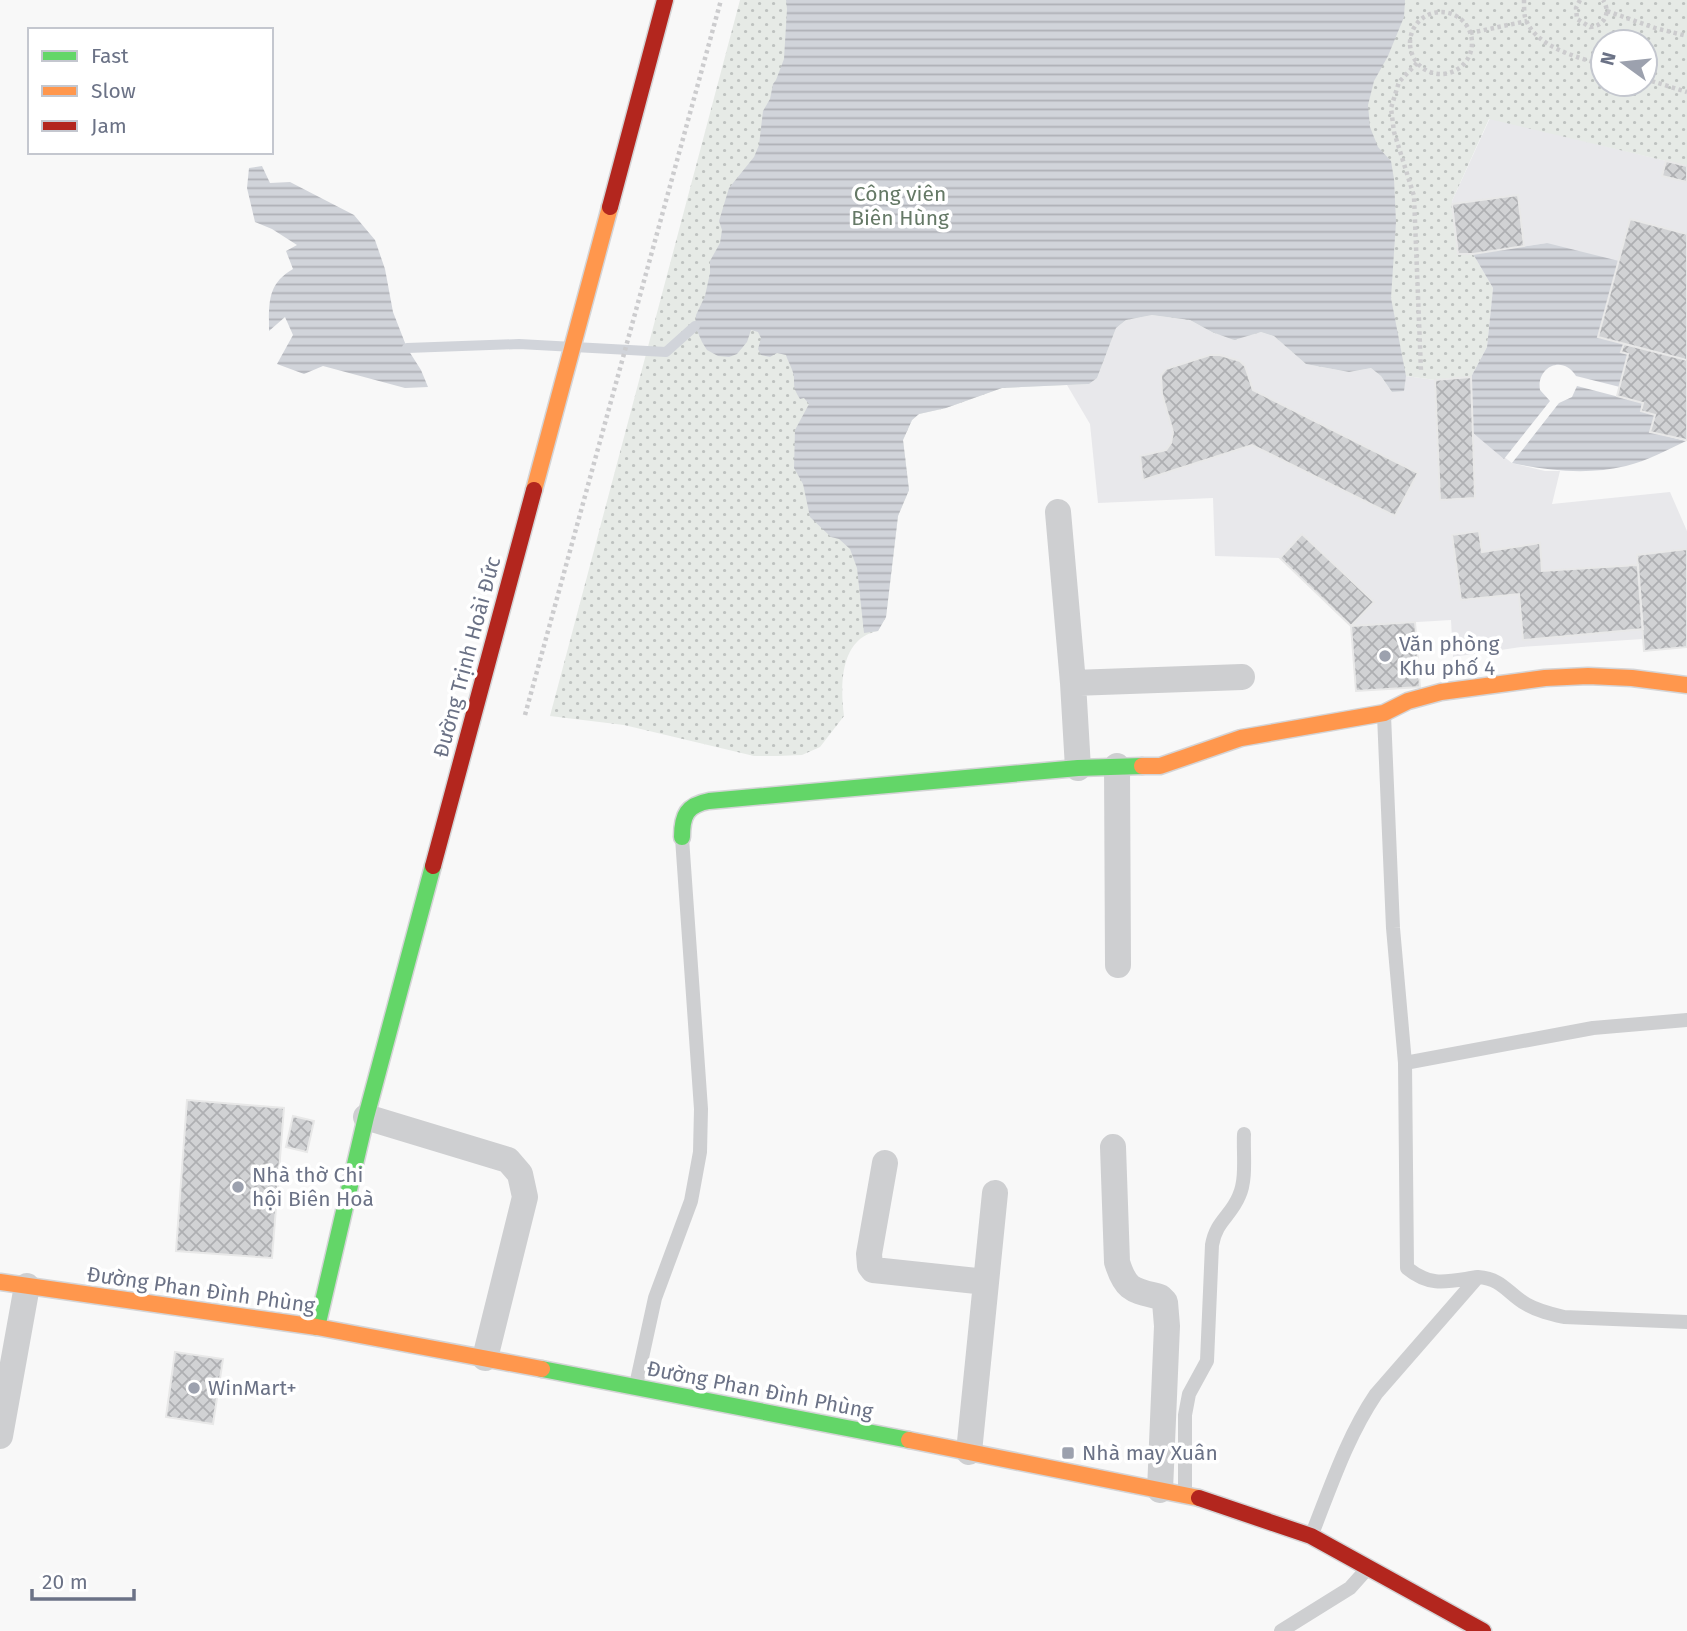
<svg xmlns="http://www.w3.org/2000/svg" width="1687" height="1631" viewBox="0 0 1687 1631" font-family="'Fira Sans',sans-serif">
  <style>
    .built { fill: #e8e8eb }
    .green { fill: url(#green-dots); fill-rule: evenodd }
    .water { fill: url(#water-rules) }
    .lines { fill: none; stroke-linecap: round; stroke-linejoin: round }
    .stream { stroke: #d1d4da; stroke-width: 10 }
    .building { fill: url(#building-cross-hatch); stroke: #e8e8e8; stroke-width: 2 }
    .fast-casing { stroke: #d4d4d6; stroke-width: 19 }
    .slow-casing { stroke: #d4d4d6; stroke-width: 19 }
    .jam-casing { stroke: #d4d4d6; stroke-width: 19 }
    .path { stroke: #ccccce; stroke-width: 4.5; stroke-dasharray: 3.5 3.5; stroke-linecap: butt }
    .lane { stroke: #cecfd1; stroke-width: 14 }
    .street { stroke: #cecfd1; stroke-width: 26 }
    .fast { stroke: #63d668; stroke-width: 16 }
    .slow { stroke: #ff974d; stroke-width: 16 }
    .jam { stroke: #b3261e; stroke-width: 16 }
    .poi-dot { fill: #9ca1ae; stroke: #fff; stroke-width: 2.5 }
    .labels { text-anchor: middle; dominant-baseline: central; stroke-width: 7; stroke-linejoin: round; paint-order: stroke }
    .park-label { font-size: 21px; fill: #657966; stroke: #fff }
    .poi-label { font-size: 21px; fill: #6b7286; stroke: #fff; text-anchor: start }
    .street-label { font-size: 21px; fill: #6b7286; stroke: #fff }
  </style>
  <defs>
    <pattern id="green-dots" width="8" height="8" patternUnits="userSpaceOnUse" patternTransform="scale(1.75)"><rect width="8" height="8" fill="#e6eae6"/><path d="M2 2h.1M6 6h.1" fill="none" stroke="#bec2c0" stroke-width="1.8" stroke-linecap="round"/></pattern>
    <pattern id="water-rules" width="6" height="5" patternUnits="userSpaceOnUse" patternTransform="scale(1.75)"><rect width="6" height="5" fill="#d1d4da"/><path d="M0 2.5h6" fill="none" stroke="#aeb0b6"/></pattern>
    <pattern id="building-cross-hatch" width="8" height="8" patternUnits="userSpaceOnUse" patternTransform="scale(1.75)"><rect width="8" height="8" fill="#d1d2d4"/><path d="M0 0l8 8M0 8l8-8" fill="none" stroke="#aeafb2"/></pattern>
  </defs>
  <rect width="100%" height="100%" fill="#f8f8f8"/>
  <path class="built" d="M1490,118L1687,166V440L1650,432L1654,415L1641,411L1643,403L1620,387L1623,343L1547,243L1473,254H1458L1452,201Z
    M1152,315L1190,320L1212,332L1250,335L1261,332L1274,336L1306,364L1349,372L1371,368L1381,376L1392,392L1406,376L1435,380L1471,377L1473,433L1512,463L1545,471H1560L1552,504L1670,492L1687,531V549L1643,639L1521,647L1453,657L1451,620L1351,626L1280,558L1215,556L1213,498L1098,503L1090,424L1067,385L1089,384L1097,378L1116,328L1126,320Z"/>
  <path class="green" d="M740,0H1687V166L1489,119L1452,201L1458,254H1473L1493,288L1487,347L1471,377L1435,380L1406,376L1404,391L1392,392L1381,376L1371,368L1349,372L1306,364L1274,336L1261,332L1234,340L1212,332L1190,320L1152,315L1126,320L1116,328L1097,378L1089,384L1002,388L946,408L919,414L912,420L903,440L909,490L898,516L886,617L878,631C840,638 840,685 844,716L820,747L802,755L778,756H754L624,725L550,716ZM1603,42H1645V84H1603Z"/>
  <path class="water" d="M786,0H1405L1404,17L1388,56L1374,81L1368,105L1370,127L1378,147L1391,161L1394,179L1396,222L1391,298L1406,376L1404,391L1392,392L1381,376L1371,368L1349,372L1306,364L1274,336L1261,332L1234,340L1212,332L1190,320L1152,315L1126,320L1116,328L1097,378L1089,384L1002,388L946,408L919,414L912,420L903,440L909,490L898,516L886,617L878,631L864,633L857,568L850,549L839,539L831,537L810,517L803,484L794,468L795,430L809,404L804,398L800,399C794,389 794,389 794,378C794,371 788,362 786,355L777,353L770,357L761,355L758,349L761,338L758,332L751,330L747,342L737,354L729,357L718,356L707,350L702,342L695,326L696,315L705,296L710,273V261L720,243L722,230L719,221L729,188L754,157L759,145L763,111L770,99L773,84L776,80L784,59L787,9Z
    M262,166L270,183L290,182L354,215L375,240L385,269L393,312L407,348L421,370L428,387L405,388L323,366L304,374L277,364L293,335L285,317L269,331C269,303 267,284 293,269L286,251L297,245L272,229L255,222L247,188L249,168Z
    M1547,243L1619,261L1624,344L1622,352L1628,354L1620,387L1576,376C1563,354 1536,367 1540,390L1550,401L1504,459L1473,433L1471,377L1487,347L1493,288L1473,254Z
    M1577,386L1642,403L1641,411L1655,415L1650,432L1686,441C1667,450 1647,461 1626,466C1589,475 1548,471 1512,463L1559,403L1572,397Z"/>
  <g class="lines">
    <path class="stream" d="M407,348L519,344L666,352L695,326"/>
  </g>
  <path class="building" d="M1666,161L1687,166V182L1662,176Z
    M1518,195L1524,246L1473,254H1458L1452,204Z
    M1630,219L1687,234V360L1598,337Z
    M1624,344L1687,360V440L1650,432L1655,415L1641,411L1643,403L1617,396L1628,354L1621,352Z
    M1210,355H1220L1240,361L1245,366L1253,390L1418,473L1395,516L1252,445L1143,480L1140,456L1166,450L1171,443L1173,432L1162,394L1161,375L1166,369Z
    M1471,377L1475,498L1440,500L1435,380Z
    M1479,531L1482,552L1540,543L1542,571L1638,565L1643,629L1523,640L1519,594L1461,600L1452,535Z
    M1302,534L1374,602L1351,626L1280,558Z
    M1687,549V647L1644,651L1637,555Z
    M1415,622L1420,687L1356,691L1351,626Z
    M187,1100L284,1108L272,1258L176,1251Z
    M293,1116L314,1121L307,1152L286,1147Z
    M175,1352L223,1359L213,1424L166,1417Z"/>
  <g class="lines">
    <g class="fast-casing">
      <path id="fast" d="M682,837C682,815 687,805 709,801L1078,768L1142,766
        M317,1327L366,1117L433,866
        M542,1369L909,1440"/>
    </g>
    <g class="slow-casing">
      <path id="slow" d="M534,490L610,207
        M1142,766H1160L1241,738L1384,713L1408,701L1441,692L1545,678L1588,676L1632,678L1687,685
        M0,1282L317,1327L542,1369
        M909,1440L1199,1498"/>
    </g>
    <g class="jam-casing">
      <path id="jam" d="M610,207L665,0
        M433,866L534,490
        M1199,1498L1311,1536L1483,1631"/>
    </g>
    <path class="path" d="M1524,0C1524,5 1524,12 1525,17C1534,47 1577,57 1603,65
      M1580,0L1576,8L1577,19L1590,27C1605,26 1611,12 1603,0
      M1607,11L1655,28L1687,36
      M1410 43a31 31 0 1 1 62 0a31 31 0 1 1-62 0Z
      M1470,33L1527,21
      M1417,63L1399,82L1391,108L1394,132L1414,196L1421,371
      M1645,79L1687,92
      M525,715L721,0"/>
    <path class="lane" d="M1384,715L1393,928L1405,1063L1407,1268C1431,1288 1449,1281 1478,1277
      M1405,1063L1593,1028L1687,1020
      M636,1385L655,1298L691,1201L700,1152L701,1109L682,838
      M1185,1493V1415L1189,1394L1207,1361L1212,1245C1216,1221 1231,1216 1239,1196C1247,1179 1243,1153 1244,1134
      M1312,1534C1331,1486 1347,1437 1376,1394L1478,1277C1503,1279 1507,1293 1526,1304C1538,1311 1551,1314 1564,1317L1687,1322
      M1281,1631L1350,1588L1367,1569"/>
    <path class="street" d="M1058,512L1073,683L1078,768
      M1073,683L1242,677
      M1117,766L1118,965
      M366,1117L508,1160L520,1174L525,1197L485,1358
      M1113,1147L1117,1262C1126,1291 1133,1290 1160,1297L1165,1302L1167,1326L1160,1490
      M885,1163L869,1254L870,1266L873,1270L883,1271L986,1282
      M0,1436L27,1286
      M969,1452L995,1193"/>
    <use href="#fast" class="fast"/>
    <use href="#slow" class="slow"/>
    <use href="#jam" class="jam"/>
  </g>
  <g class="poi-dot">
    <circle cx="1385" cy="656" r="7"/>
    <circle cx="238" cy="1187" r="7"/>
    <circle cx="194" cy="1388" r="7"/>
    <rect x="1061" y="1446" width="14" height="14" rx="3.5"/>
  </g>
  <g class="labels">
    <g class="park-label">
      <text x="900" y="194">Công viên<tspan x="900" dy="24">Biên Hùng</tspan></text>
    </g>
    <g class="poi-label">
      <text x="1399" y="644">Văn phòng<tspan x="1399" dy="24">Khu phố 4</tspan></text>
      <text x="252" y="1175">Nhà thờ Chi<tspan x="252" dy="24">hội Biên Hoà</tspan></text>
      <text x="208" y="1388">WinMart+</text>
      <text x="1082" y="1453">Nhà may Xuân</text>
    </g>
    <g class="street-label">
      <text transform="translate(467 657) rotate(-75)">Đường Trịnh Hoài Đức</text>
      <text transform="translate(201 1290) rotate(8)">Đường Phan Đình Phùng</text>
      <text transform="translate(760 1390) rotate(11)">Đường Phan Đình Phùng</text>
    </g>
  </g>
  <rect x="28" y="28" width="245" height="126" fill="#ffffff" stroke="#c4c7cf" stroke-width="2"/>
  <rect x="42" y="51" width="35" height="10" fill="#63d668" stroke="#c4c7cf" stroke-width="2"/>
  <text x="91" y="63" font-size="21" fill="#6b7286">Fast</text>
  <rect x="42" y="86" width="35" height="10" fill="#ff974d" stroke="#c4c7cf" stroke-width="2"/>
  <text x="91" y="98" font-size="21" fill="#6b7286">Slow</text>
  <rect x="42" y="121" width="35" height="10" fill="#b3261e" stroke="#c4c7cf" stroke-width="2"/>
  <text x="91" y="133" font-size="21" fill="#6b7286">Jam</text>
  <g transform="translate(1624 63) rotate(285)"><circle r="33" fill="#ffffff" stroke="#c4c7cf" stroke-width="2"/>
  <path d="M0-5L12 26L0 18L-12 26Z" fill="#9ca1ae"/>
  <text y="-10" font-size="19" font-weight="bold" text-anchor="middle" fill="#6b7286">N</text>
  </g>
  <path d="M32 1589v10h102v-10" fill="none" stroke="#6b7286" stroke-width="3.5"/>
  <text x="42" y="1589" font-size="21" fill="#6b7286" stroke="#ffffff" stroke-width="5" paint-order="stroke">20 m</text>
</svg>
